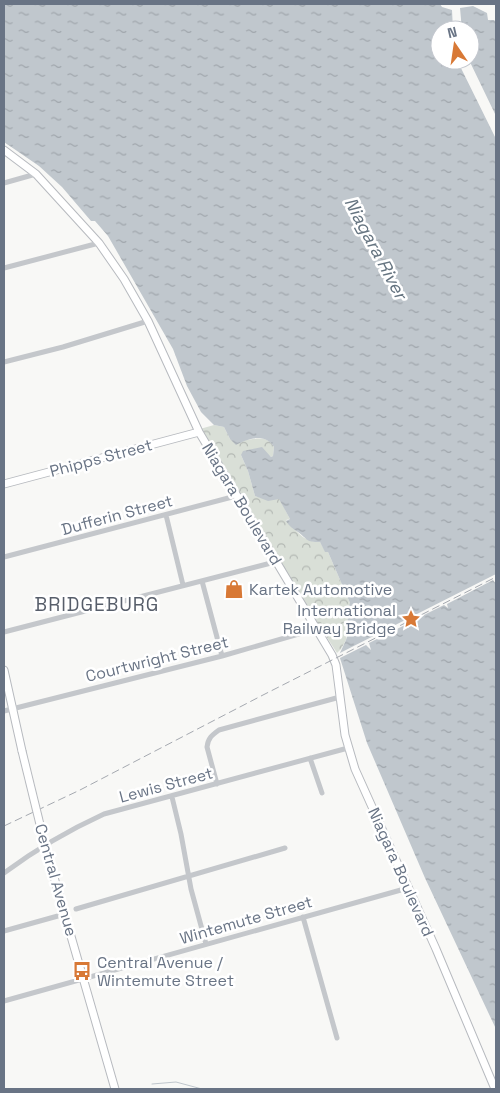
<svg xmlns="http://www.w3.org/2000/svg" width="500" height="1093" viewBox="0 0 500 1093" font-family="'Space Grotesk',sans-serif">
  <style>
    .forest { fill: url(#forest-crowns) }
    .water { fill: url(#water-ripples) }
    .pier { fill: #f8f8f6 }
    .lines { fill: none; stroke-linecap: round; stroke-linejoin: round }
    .stream { stroke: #c0c7cd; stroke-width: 1 }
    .secondary-casing { stroke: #b7babf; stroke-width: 9 }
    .minor { stroke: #c4c7cb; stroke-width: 5 }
    .secondary { stroke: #fff; stroke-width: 7 }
    .rail { stroke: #a5a9b0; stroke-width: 1; stroke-dasharray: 8 4; stroke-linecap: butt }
    .secondary-bridge-casing { stroke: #b7babf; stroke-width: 9; stroke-linecap: butt }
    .secondary-bridge { stroke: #fff; stroke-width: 7 }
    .labels { text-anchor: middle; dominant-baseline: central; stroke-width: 5; stroke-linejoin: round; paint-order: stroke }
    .street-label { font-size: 16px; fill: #697485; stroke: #fff }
    .poi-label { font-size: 16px; fill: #697485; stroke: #fff; text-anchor: start }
    .water-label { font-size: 18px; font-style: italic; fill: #657480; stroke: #fff }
    .quarter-label { font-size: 19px; letter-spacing: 1px; fill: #575e6a; stroke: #fff }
  </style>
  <defs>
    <pattern id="forest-crowns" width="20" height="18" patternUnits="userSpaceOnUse" patternTransform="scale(1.25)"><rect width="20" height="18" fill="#d9dfd7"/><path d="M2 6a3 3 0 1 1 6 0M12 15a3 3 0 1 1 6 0" fill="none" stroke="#b4b9b4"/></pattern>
    <pattern id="water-ripples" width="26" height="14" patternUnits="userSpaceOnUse" patternTransform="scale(1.25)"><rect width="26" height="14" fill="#c0c7cd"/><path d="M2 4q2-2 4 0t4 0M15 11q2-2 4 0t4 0" fill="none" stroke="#a0a6ac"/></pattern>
  </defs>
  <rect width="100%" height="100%" fill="#f8f8f6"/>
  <path class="forest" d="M214,425L224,427L230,439C234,439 239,440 243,440C255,440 266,434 274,447L273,456L271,457L266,453L241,455L248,471L255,496L266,499L279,498L290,519L286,520C298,532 303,542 320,542L325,551L328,552L350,603L346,640L341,649L337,653L288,577L200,429Z"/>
  <path class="water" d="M4,4H440L442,7L452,10L453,30H440V60H458L496,137V1029L425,878L367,743L339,655L346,640L349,630L347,612L350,603L328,552H325L320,542C305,542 309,540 298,532C292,528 290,527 286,521L290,519L279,499L268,501L255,496L248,471L241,455L243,451L262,447L271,457L273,456L274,447C265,433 248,438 236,445L230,439L224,427L214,425L201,412L187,386L173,349L108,236L95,221H91L62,187L39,166L4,142Z
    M473,6L487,13L488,20H494L496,22V116L469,60L470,30H462L460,8Z"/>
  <path class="pier" d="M457,60H461L496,132V139Z
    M496,574V584L493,580L447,604L448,608L444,605L408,623L409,628L405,625L369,643L371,650L366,645L338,659L336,655Z"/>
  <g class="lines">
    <path class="stream" d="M152,1084L176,1082L202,1089"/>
    <g class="secondary-casing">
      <path id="secondary" d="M4,150L36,174L99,243L124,279L148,321L199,432L332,655L336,665L345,735L355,769L436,949L495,1089
        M4,484L199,432
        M4,670L22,751
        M47,853L115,1089"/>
    </g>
    <path class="minor" d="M4,183L36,174
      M4,268L99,243
      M4,362L63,347L148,321
      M166,515L183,585
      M4,557L236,496
      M202,581L222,656
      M4,632L275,562
      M4,711L222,656L316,629
      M310,758L322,793
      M217,784L207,747C208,738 212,735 219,730L340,697
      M172,797L181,834L191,889L206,944
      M4,873C35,850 69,830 104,814L348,748
      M76,909L285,848
      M303,917L337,1038
      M4,931L65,914
      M4,1001L408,888"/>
    <use href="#secondary" class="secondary"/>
    <path class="rail" d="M4,826L80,790L263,695L496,577"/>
    <g class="secondary-bridge-casing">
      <path id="secondary-bridge" d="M22,751L47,853"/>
    </g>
    <use href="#secondary-bridge" class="secondary-bridge"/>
  </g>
  <defs>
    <g id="shop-bare" transform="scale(1.5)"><path d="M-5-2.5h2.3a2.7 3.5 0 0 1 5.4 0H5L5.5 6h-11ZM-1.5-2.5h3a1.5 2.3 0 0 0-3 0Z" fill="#d87936" stroke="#fff" stroke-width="2.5" paint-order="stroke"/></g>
    <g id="sight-bare" transform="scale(1.5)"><path d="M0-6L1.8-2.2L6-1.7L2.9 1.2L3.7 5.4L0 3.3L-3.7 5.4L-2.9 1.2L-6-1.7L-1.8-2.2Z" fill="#d87936" stroke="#fff" stroke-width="2.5" paint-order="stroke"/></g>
    <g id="bus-bare" transform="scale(1.5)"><path d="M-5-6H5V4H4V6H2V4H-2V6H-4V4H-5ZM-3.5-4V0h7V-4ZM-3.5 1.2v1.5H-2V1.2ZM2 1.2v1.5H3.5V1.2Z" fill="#d87936" stroke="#fff" stroke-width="2.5" paint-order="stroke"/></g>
  </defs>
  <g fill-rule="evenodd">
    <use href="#shop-bare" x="234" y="589"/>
    <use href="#sight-bare" x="411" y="619"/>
    <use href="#bus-bare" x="82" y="971"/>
  </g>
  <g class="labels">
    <g class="street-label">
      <text transform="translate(101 458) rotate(-15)">Phipps Street</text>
      <text transform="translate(242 504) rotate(59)">Niagara Boulevard</text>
      <text transform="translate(117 515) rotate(-15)">Dufferin Street</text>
      <text transform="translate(157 659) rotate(-14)">Courtwright Street</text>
      <text transform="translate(166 785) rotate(-15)">Lewis Street</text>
      <text transform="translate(401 872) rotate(66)">Niagara Boulevard</text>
      <text transform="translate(56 880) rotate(74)">Central Avenue</text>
      <text transform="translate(246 920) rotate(-16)">Wintemute Street</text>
    </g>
    <g class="poi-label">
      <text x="249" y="589">Kartek Automotive</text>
      <text x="396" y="610" text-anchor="end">International<tspan x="396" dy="18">Railway Bridge</tspan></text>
      <text x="97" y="962">Central Avenue /<tspan x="97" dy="18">Wintemute Street</tspan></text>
    </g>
    <g class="water-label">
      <text transform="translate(376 248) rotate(62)">Niagara River</text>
    </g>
    <g class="quarter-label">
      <text x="97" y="604">BRIDGEBURG</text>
    </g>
  </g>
  <rect width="500" height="1093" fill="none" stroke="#697485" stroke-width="10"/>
  <g transform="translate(455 45) rotate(347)"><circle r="24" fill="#ffffff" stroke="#c3c7ce"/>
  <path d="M0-4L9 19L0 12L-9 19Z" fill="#d87936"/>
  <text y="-8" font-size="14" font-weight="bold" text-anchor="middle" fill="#697485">N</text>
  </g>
</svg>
